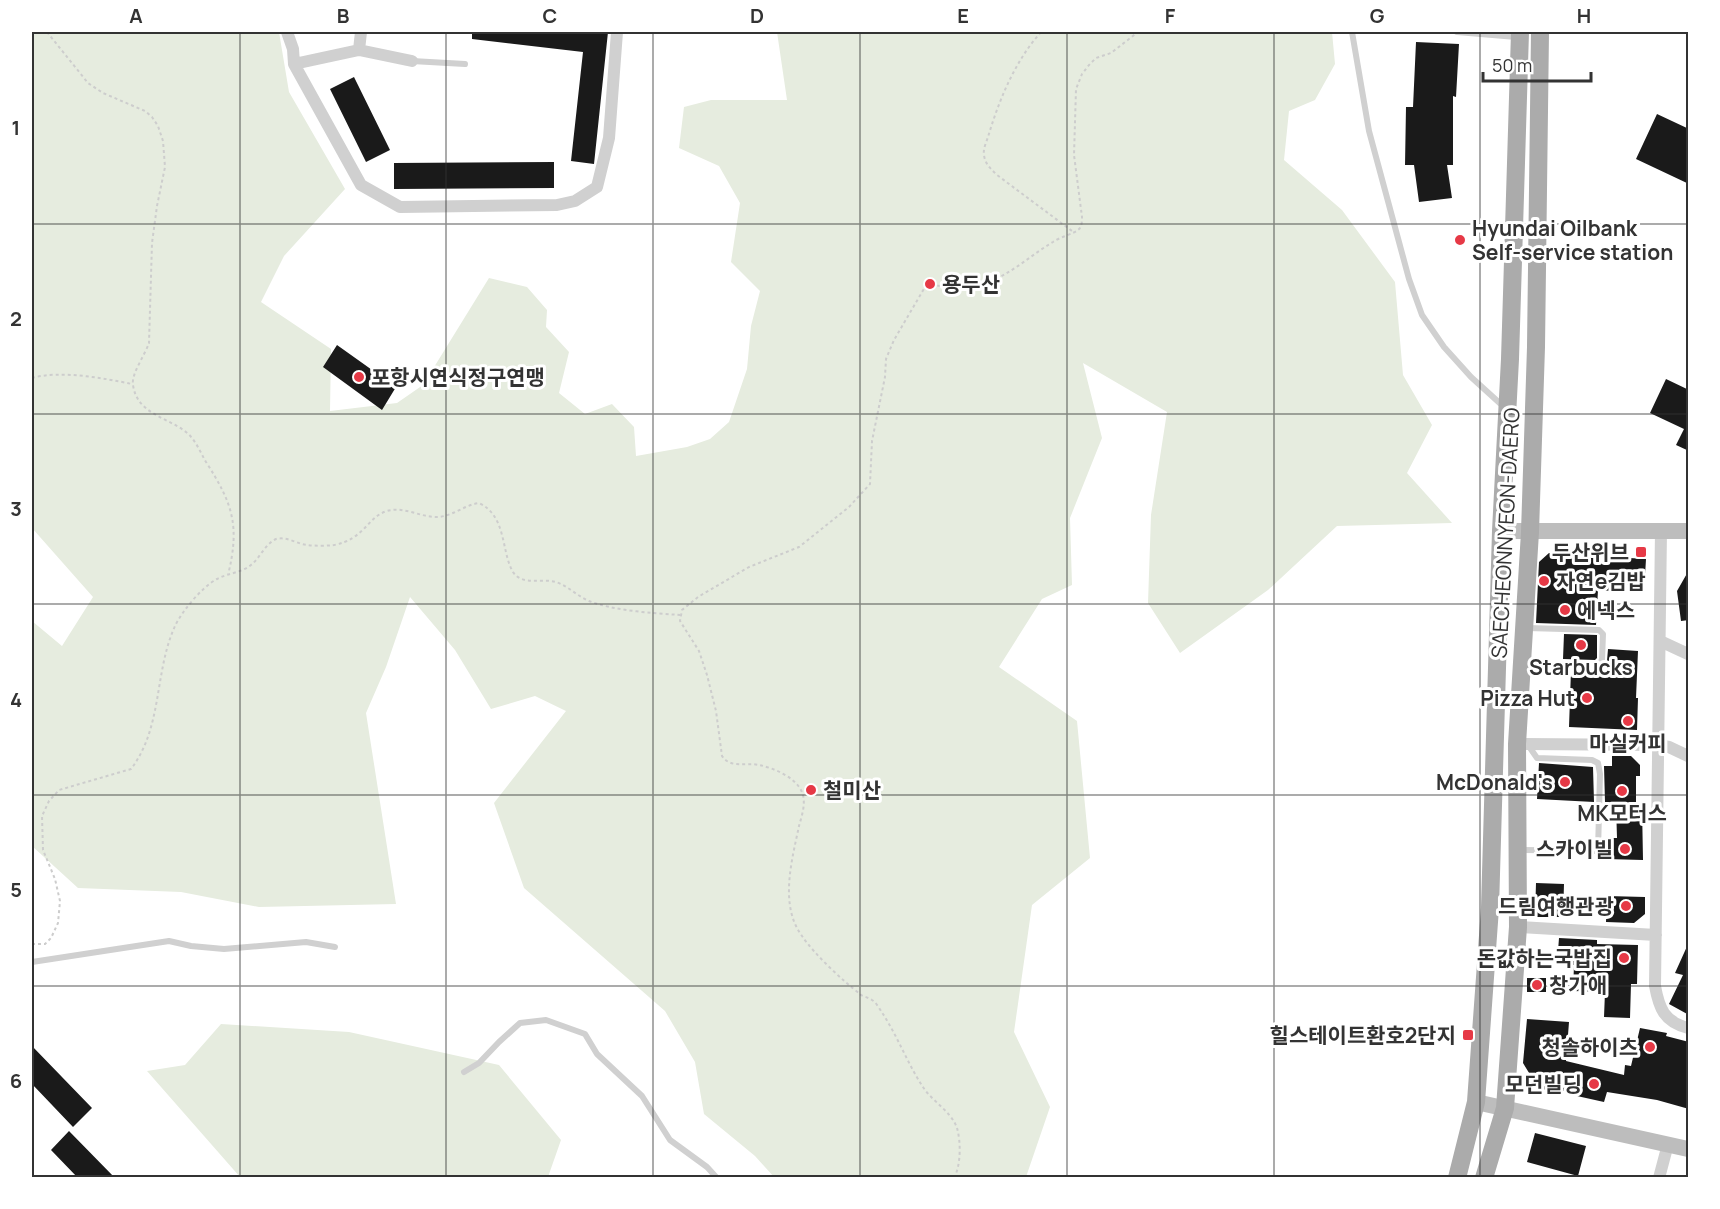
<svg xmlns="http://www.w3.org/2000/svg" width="1720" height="1209" viewBox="0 0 1720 1209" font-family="Manrope,'Noto Sans KR',sans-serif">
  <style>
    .green { fill: #e6ecdf }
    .building { fill: #1a1a1a }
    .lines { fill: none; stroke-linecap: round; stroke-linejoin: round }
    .path { stroke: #cdcdcd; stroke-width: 2; stroke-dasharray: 3 3; stroke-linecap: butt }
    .lane { stroke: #d0d0d0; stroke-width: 6 }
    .street { stroke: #d0d0d0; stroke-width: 12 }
    .secondary { stroke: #bdbdbd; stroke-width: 16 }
    .primary { stroke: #ababab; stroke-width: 18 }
    .grid { fill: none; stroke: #333; stroke-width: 1.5; stroke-opacity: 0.55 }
    .poi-dot { fill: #e63946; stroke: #fff; stroke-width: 2 }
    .labels { text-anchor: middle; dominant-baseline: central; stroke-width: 6; stroke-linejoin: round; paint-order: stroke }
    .poi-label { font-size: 21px; font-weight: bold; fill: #333; stroke: #fff; text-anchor: end }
    .street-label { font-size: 21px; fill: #333; stroke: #fff }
    .neatline { fill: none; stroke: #333; stroke-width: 2 }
    .grid-label { font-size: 20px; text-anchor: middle; font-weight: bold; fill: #333 }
  </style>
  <rect width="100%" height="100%" fill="#fff"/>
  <path class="green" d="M32,32H279L289,92L345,189L284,256L261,302L331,349L330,411L397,403L423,385L489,278L527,287L547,310L546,327L569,352L559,393L585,414L612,404L634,427L636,456L687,447L710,439L729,422L747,369L751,326L760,291L731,262L740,203L719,166L679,148L684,107L711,100H787L777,32H1332L1335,64L1315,100L1289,111L1284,160L1342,210L1395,282L1403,375L1432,425L1407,473L1452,523L1337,526L1268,590L1180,653L1148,603L1151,515L1167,412L1083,363L1102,438L1070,518L1072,585L1042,599L999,667L1077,721L1090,858L1032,905L1014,1032L1050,1107L1026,1177H774L755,1156L704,1114L695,1062L665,1011L524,888L494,803L566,711L535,696L491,709L455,650L410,597L386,667L366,713L396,904L259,907L181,892L78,888L32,846V621L62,646L93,597L32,528Z
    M221,1024L349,1032L499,1065L561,1140L548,1177H240L147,1071L185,1065Z"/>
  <path class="building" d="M472,32H608L594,164L571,161L583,52L472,39Z
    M1416,42L1459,44L1456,97L1453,96V165H1447L1452,198L1419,202L1414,165H1405L1406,107H1413Z
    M354,77L390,150L366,162L330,89Z
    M1657,114L1689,129V184L1636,159Z
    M554,162V188L394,189V163Z
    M337,345L396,387L382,410L323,367Z
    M1666,379L1689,390V451L1676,445L1684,429L1650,413Z
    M1549,553L1646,559L1644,593L1598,590L1596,625L1536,623L1539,562Z
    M1689,570V620L1681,621L1677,591Z
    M1564,634L1597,635V658L1595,660L1563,659Z
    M1608,649L1638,651L1636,698H1638L1637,730L1569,727L1571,670L1601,669L1607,661Z
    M1612,756H1631L1640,765V776H1636V806H1642L1643,860L1606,859L1607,838H1617L1616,805H1608V802H1605L1604,766H1612Z
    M1539,763L1593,767L1594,802L1537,799Z
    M1536,883L1564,884L1563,917H1535Z
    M1607,896L1645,897V914L1634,923L1606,922Z
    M1559,938L1597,940V944L1638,945L1637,984H1631L1630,1018L1604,1017L1605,992L1573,991L1574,965L1557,964Z
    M1689,942V1015L1669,1004L1683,975L1675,973Z
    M1527,978H1546V992H1527Z
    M1527,1019L1569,1022L1566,1061L1624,1075L1625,1065L1631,1066L1640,1028L1667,1033L1666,1036L1689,1042V1109L1657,1100L1607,1092L1604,1102L1577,1096L1578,1092L1539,1089L1523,1063Z
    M32,1046L92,1108L73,1127L32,1084Z
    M69,1131L115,1178H78L51,1150Z
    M1535,1133L1586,1146L1578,1176L1527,1162Z"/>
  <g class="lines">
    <path class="path" d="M47,32L88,83L103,93L145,111L152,117L158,126L163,141L165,167L157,206L152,243L149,343C145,355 131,374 133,385C137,414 167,417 186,432C196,440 200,452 206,462C233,504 240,526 228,575
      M1041,32C1015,61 999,100 988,137C986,143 983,149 984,155C985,164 991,169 997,175L1072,231
      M32,378C60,370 103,378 132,384
      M32,944H45L51,938L58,923L60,901L55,879L43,850L42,816L49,801L59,790L131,769C163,727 154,672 175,626C182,611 202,587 217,579C228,573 241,573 251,565C260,558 265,544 276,539C287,536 297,544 307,545C316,546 326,546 334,545C365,539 367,517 387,511C403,506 420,517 436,517C452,517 464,505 479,503C507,516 501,552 513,572C522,586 542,578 556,582C568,586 577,596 589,601C615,611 652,613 680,615
      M954,1178C961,1165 961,1142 957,1128C952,1113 935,1103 925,1090C909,1067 899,1039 883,1014C880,1010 877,1003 872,1000C868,997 863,997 860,994C843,981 814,954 802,936C779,905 792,860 799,826C802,815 807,801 801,790C794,777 774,768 759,765C745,762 731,769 722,756L716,711L707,675L699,651L680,621L682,610L698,597L749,567L799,547L849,507L870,484L872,441L885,377L886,359L894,340L925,287C945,283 967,290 986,283C1010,275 1031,255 1053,242C1060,237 1073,234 1078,230C1082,227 1082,221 1082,217L1074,155L1076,89L1082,74L1089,65L1096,58L1111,53L1138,32"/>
    <path class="lane" d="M1352,32L1369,131L1409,279L1422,315L1444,347L1471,377L1504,407
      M1457,32L1516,37
      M412,61L465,64
      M1525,669L1533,665H1598L1602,660L1603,634L1599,630L1527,628
      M1518,850L1598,851L1600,774L1598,763L1592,760L1537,758L1528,745
      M32,962L169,941L191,946L224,949L306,942L335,947
      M464,1072L479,1063L499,1042L520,1023L546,1020L585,1034L597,1054L642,1096L670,1140L707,1167L717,1178"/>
    <path class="street" d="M287,32L293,49L294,64L361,185L400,207L557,205L575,201L597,187L609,138L617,32
      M361,32L359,50L412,61
      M294,64L359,50
      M1661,531L1655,986C1659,1008 1664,1022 1688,1028
      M1660,641L1688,654
      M1517,744L1658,745L1669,747L1688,756
      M1518,927L1656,935
      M1659,1178L1668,1144"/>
    <path class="secondary" d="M1501,531H1688
      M1476,1102L1688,1149"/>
    <path class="primary" d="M1457,1178L1476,1102L1490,908L1501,531L1510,359L1520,32
      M1484,1178L1505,1108L1518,927L1517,744L1530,532L1536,347L1540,32"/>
  </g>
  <path class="grid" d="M240,32V1178M446,32V1178M653,32V1178M860,32V1178M1067,32V1178M1274,32V1178M1480,32V1178M32,224H1688M32,414H1688M32,604H1688M32,795H1688M32,986H1688"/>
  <g class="poi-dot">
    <circle cx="1460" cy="240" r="6"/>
    <circle cx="930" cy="284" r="6"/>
    <circle cx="359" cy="377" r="6"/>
    <rect x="1635" y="546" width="12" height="12" rx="3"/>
    <circle cx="1544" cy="581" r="6"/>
    <circle cx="1565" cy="610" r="6"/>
    <circle cx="1581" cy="645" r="6"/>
    <circle cx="1587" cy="698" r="6"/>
    <circle cx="1628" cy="721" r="6"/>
    <circle cx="1565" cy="782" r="6"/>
    <circle cx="811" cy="790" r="6"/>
    <circle cx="1622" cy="791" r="6"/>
    <circle cx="1625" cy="849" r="6"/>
    <circle cx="1626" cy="906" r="6"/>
    <circle cx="1624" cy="958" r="6"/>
    <circle cx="1537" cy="985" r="6"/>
    <rect x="1462" y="1029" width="12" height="12" rx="3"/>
    <circle cx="1650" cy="1047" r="6"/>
    <circle cx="1594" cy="1084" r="6"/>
  </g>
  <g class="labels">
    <g class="poi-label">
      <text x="1472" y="228" text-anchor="start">Hyundai Oilbank<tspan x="1472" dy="24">Self-service station</tspan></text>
      <text x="942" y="284" text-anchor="start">용두산</text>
      <text x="371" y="377" text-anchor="start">포항시연식정구연맹</text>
      <text x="1629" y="552">두산위브</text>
      <text x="1556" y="581" text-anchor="start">자연e김밥</text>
      <text x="1577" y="610" text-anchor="start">에넥스</text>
      <text x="1581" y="667" text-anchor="middle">Starbucks</text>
      <text x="1575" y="698">Pizza Hut</text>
      <text x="1628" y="743" text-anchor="middle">마실커피</text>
      <text x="1553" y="782">McDonald's</text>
      <text x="823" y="790" text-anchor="start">철미산</text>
      <text x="1622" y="813" text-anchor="middle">MK모터스</text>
      <text x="1613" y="849">스카이빌</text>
      <text x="1614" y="906">드림여행관광</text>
      <text x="1612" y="958">돈값하는국밥집</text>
      <text x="1549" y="985" text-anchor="start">창가애</text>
      <text x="1456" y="1035">힐스테이트환호2단지</text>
      <text x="1638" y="1047">청솔하이츠</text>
      <text x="1582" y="1084">모던빌딩</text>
    </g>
    <g class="street-label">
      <text transform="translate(1505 533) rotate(-87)">SAECHEONNYEON-DAERO</text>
    </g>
  </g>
  <rect width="1720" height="1209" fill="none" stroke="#ffffff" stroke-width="66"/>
  <path d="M1483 72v9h108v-9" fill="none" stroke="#333333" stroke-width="3"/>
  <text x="1492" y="72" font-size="18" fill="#333333" stroke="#ffffff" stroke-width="4.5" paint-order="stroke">50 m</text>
  <rect x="33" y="33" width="1654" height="1143" class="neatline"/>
  <g class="grid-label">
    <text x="136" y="23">A</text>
    <text x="343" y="23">B</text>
    <text x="550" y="23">C</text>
    <text x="757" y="23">D</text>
    <text x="963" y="23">E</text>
    <text x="1170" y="23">F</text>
    <text x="1377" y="23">G</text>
    <text x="1584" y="23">H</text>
    <text x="16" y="135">1</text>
    <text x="16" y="326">2</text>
    <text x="16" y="516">3</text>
    <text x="16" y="707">4</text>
    <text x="16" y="897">5</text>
    <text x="16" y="1088">6</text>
  </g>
</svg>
